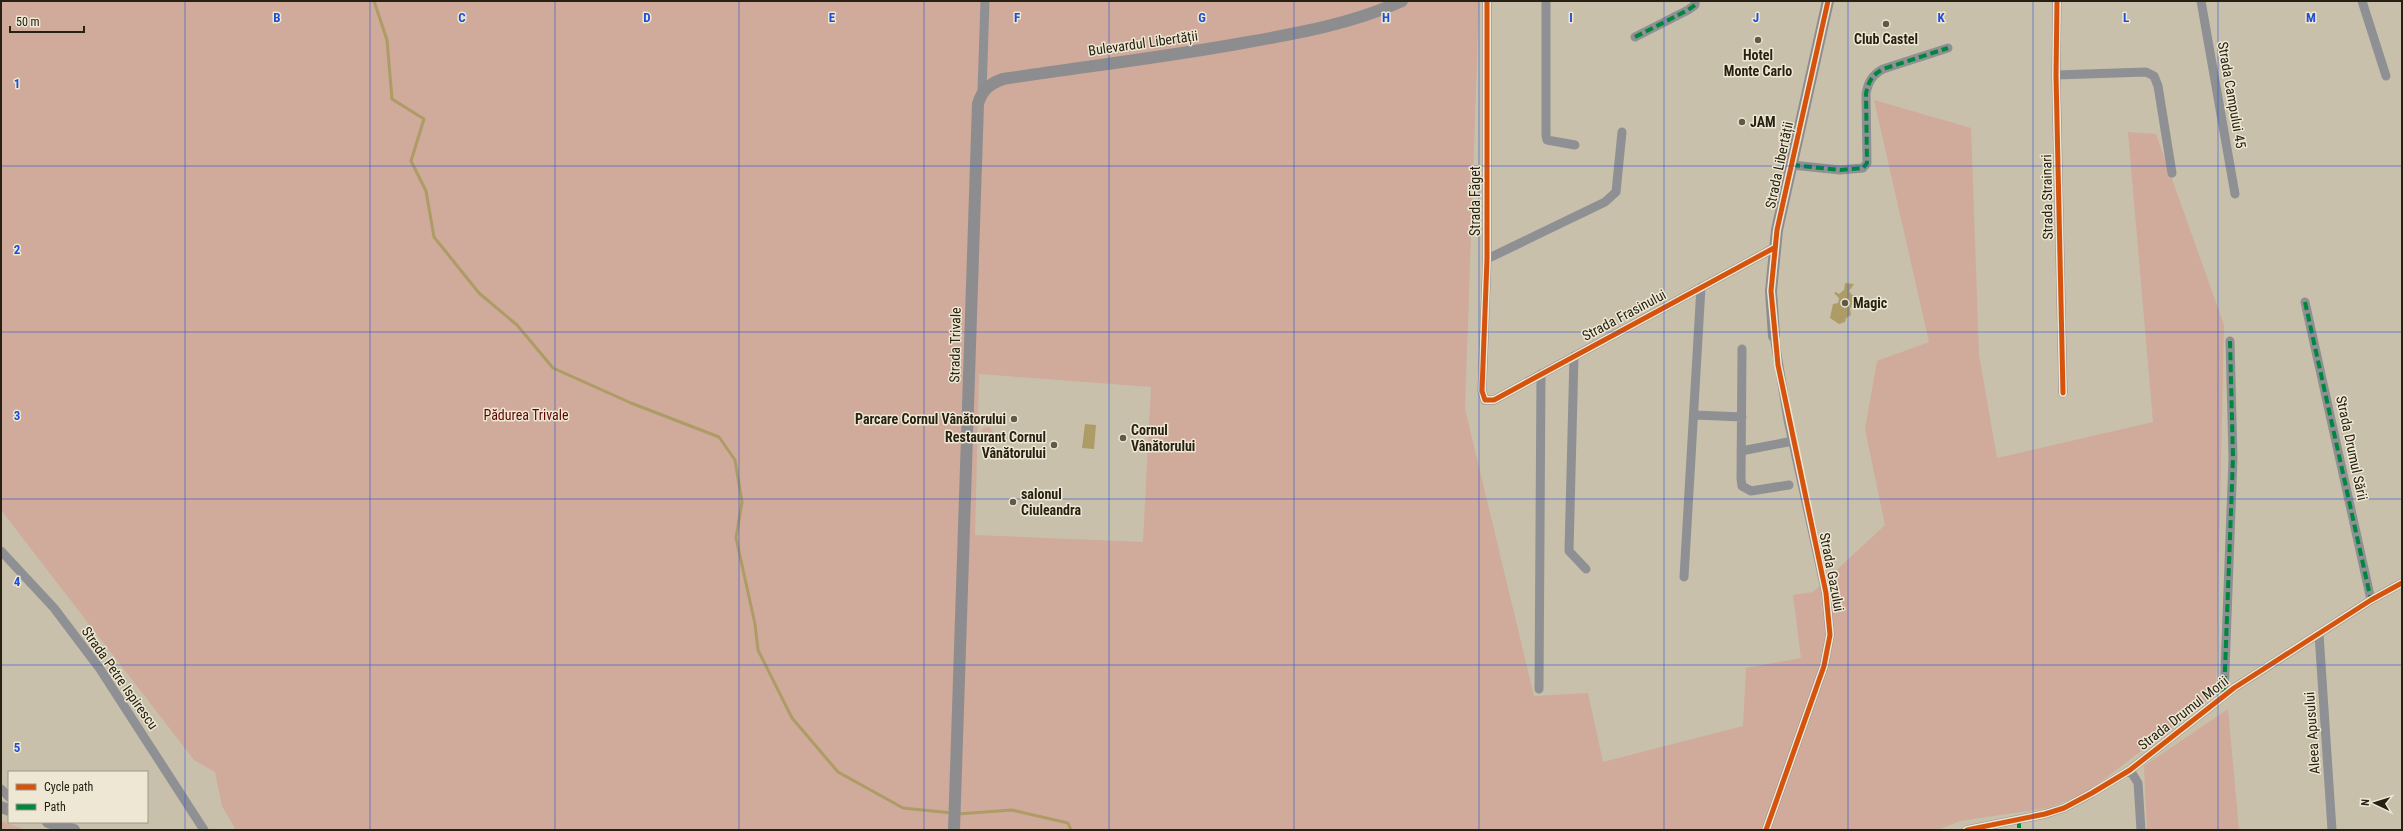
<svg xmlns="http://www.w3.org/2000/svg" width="2403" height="831" viewBox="0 0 2403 831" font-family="'Roboto Condensed',sans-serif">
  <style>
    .green { fill: #d0aa9a; fill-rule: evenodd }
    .water { fill: #ae9c67 }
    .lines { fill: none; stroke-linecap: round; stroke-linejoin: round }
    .stream { stroke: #ae9c67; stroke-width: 3 }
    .street { stroke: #8e9094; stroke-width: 9 }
    .secondary { stroke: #8d8d90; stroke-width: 12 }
    .quiet { stroke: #00873e; stroke-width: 4; stroke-dasharray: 8 4; stroke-linecap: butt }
    .cycleway-casing { stroke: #eee7d4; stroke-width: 8 }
    .cycleway { stroke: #d5530d; stroke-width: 5 }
    .grid { fill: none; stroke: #1d4ed8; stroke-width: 1; stroke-opacity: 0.55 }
    .poi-dot { fill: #5f5948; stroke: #eee7d4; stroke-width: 1.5 }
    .labels { text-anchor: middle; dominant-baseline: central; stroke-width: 3; stroke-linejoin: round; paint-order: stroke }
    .poi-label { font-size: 14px; font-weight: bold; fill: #262112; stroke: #eee7d4; text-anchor: start }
    .street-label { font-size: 14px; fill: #262112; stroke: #eee7d4 }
    .park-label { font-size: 14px; fill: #5f0600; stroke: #eee7d4 }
    .grid-label { font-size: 13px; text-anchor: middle; font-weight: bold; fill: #1d4ed8; stroke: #eee7d4; stroke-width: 3; stroke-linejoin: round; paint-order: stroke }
  </style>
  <rect width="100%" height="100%" fill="#c8c0ab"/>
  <path class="green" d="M1,1H1479L1465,409L1534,696L1588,693L1603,762L1743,726L1746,668L1801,658L1793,595L1813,592L1885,525L1865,429L1877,361L1929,342L1874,100L1971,128L1979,355L1997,458L2153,422L2128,132L2156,134L2224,325L2216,694L2086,793L2048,808L1960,821L1937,830H236L222,806L215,772L194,760L1,510ZM979,374L1151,387L1143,542L975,535Z
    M981 433a6 6 0 1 1 12 0a6 6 0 1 1-12 0Z
    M2228,709L2239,830H2147L2144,766Z
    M1,821L26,830H1Z"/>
  <path class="water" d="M1845,283L1854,284L1849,291L1852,295H1856L1850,309L1851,315L1846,318L1845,322L1839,324L1830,318L1833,304L1838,303L1839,298L1834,293L1836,292L1839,294L1844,290Z
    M1085,424L1096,425L1094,449L1082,448Z"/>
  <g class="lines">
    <path class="stream" d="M374,1L387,40L392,99L424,119L411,161L426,191L434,237L479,293L517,325L553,368L631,403L719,437L735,460L742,502L736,538L755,624L758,650L792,718L838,772L903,808L952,813
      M958,814L1012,810L1068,823L1071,830"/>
    <path class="street" d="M1487,1V259L1482,391L1485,400H1494L1774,248
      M1546,1V135L1547,140L1575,145
      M2057,1L2056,75L2063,393
      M2201,1L2235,194
      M2362,1L2386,76
      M1635,37L1688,10L1695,5V1
      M2056,75L2146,72L2154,76L2158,86L2172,173
      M982,91L985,1
      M1792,165L1840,170L1863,168L1867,163L1866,94C1868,82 1872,75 1883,69L1948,48
      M1487,259L1605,202L1616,192L1622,132
      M2305,302L2371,600
      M1742,349L1741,479L1742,486L1751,491L1789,485
      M1574,356L1569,551L1586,569
      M1695,415L1742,417
      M1741,451L1793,441
      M1,551L54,608L100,669L204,830
      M1684,577L1701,287
      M2319,634L2332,830
      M1539,689L1541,374
      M2224,696L2233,458L2230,341
      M2130,770L2138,783L2141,830
      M1,789L9,797
      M1766,830L1824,666L1830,635L1826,593L1788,420L1774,336
      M1967,830L2045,814L2064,808L2092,793L2130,770L2234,688L2371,600L2402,583"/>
    <path class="secondary" d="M1774,336L1771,291L1777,230L1828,1
      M1,807L9,810
      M48,822L74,830
      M954,830L978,104C982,90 989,84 1003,79C1081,67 1159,58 1237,44C1294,34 1349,25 1402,1"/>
    <path class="quiet" d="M1635,37L1688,10L1695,5V1
      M1792,165L1840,170L1863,168L1867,163L1866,94C1868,82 1872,75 1883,69L1948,48
      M2305,302L2371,600
      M2224,696L2233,458L2230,341
      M2019,820V830"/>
    <g class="cycleway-casing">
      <path id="cycleway" d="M1487,1V259L1482,391L1485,400H1494L1774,248
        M2057,1L2056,75L2063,393
        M1766,830L1824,666L1830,635L1826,593L1778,365L1771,291L1777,230L1828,1
        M1967,830L2045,814L2064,808L2092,793L2130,770L2234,688L2371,600L2402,583"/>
    </g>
    <use href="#cycleway" class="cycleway"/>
  </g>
  <path class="grid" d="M185,1V830M370,1V830M555,1V830M739,1V830M924,1V830M1109,1V830M1294,1V830M1479,1V830M1664,1V830M1848,1V830M2033,1V830M2218,1V830M1,166H2402M1,332H2402M1,499H2402M1,665H2402"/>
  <g class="poi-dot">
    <circle cx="1886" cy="24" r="4"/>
    <circle cx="1758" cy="40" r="4"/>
    <circle cx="1742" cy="122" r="4"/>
    <circle cx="1845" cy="303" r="4"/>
    <circle cx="1014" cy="419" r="4"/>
    <circle cx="1123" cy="438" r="4"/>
    <circle cx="1054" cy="445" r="4"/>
    <circle cx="1013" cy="502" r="4"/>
  </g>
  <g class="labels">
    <g class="poi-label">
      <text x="1886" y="39" text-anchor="middle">Club Castel</text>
      <text x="1758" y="55" text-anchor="middle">Hotel<tspan x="1758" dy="16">Monte Carlo</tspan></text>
      <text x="1750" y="122">JAM</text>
      <text x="1853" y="303">Magic</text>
      <text x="1006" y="419" text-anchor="end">Parcare Cornul Vânătorului</text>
      <text x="1131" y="430">Cornul<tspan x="1131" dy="16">Vânătorului</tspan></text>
      <text x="1046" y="437" text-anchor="end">Restaurant Cornul<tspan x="1046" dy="16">Vânătorului</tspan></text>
      <text x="1021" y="494">salonul<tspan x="1021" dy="16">Ciuleandra</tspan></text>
    </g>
    <g class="street-label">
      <text transform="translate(1143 43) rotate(-8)">Bulevardul Libertății</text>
      <text transform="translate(2232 95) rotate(80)">Strada Campului 45</text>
      <text transform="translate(1779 165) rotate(-78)">Strada Libertății</text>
      <text transform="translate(2047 197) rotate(-91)">Strada Strainari</text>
      <text transform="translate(1475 201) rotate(-90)">Strada Făget</text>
      <text transform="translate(1624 315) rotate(-28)">Strada Frasinului</text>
      <text transform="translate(955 345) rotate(-89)">Strada Trivale</text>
      <text transform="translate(2352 448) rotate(78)">Strada Drumul Sării</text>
      <text transform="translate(1832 572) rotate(79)">Strada Gazului</text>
      <text transform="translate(120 678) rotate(55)">Strada Petre Ispirescu</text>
      <text transform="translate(2183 713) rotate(-38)">Strada Drumul Morii</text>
      <text transform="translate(2312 733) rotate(-94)">Aleea Apusului</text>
    </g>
    <g class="park-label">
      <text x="526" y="415">Pădurea Trivale</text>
    </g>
  </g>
  <g class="grid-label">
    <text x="277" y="22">B</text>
    <text x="462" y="22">C</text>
    <text x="647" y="22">D</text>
    <text x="832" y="22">E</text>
    <text x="1017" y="22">F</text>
    <text x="1202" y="22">G</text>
    <text x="1386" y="22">H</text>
    <text x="1571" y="22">I</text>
    <text x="1756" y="22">J</text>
    <text x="1941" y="22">K</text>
    <text x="2126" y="22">L</text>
    <text x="2311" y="22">M</text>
    <text x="17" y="88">1</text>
    <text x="17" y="254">2</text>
    <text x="17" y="420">3</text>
    <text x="17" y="586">4</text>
    <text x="17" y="752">5</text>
  </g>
  <rect width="2403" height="831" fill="none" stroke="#262112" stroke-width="4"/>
  <rect x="8" y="771" width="140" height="52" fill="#eee7d4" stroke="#9e9886"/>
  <rect x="16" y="784" width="20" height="6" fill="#d5530d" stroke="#9e9886"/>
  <text x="44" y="791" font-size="12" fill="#262112">Cycle path</text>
  <rect x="16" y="804" width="20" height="6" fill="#00873e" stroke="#9e9886"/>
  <text x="44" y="811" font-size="12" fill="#262112">Path</text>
  <g transform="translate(2375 803) rotate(274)" stroke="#eee7d4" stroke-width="3" paint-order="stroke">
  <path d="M0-3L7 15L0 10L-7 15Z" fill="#262112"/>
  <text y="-6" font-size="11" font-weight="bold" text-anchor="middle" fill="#262112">N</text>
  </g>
  <path d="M10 26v6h74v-6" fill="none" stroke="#262112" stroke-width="2"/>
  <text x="16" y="26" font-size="12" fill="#262112" stroke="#eee7d4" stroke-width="3" paint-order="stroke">50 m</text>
</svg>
